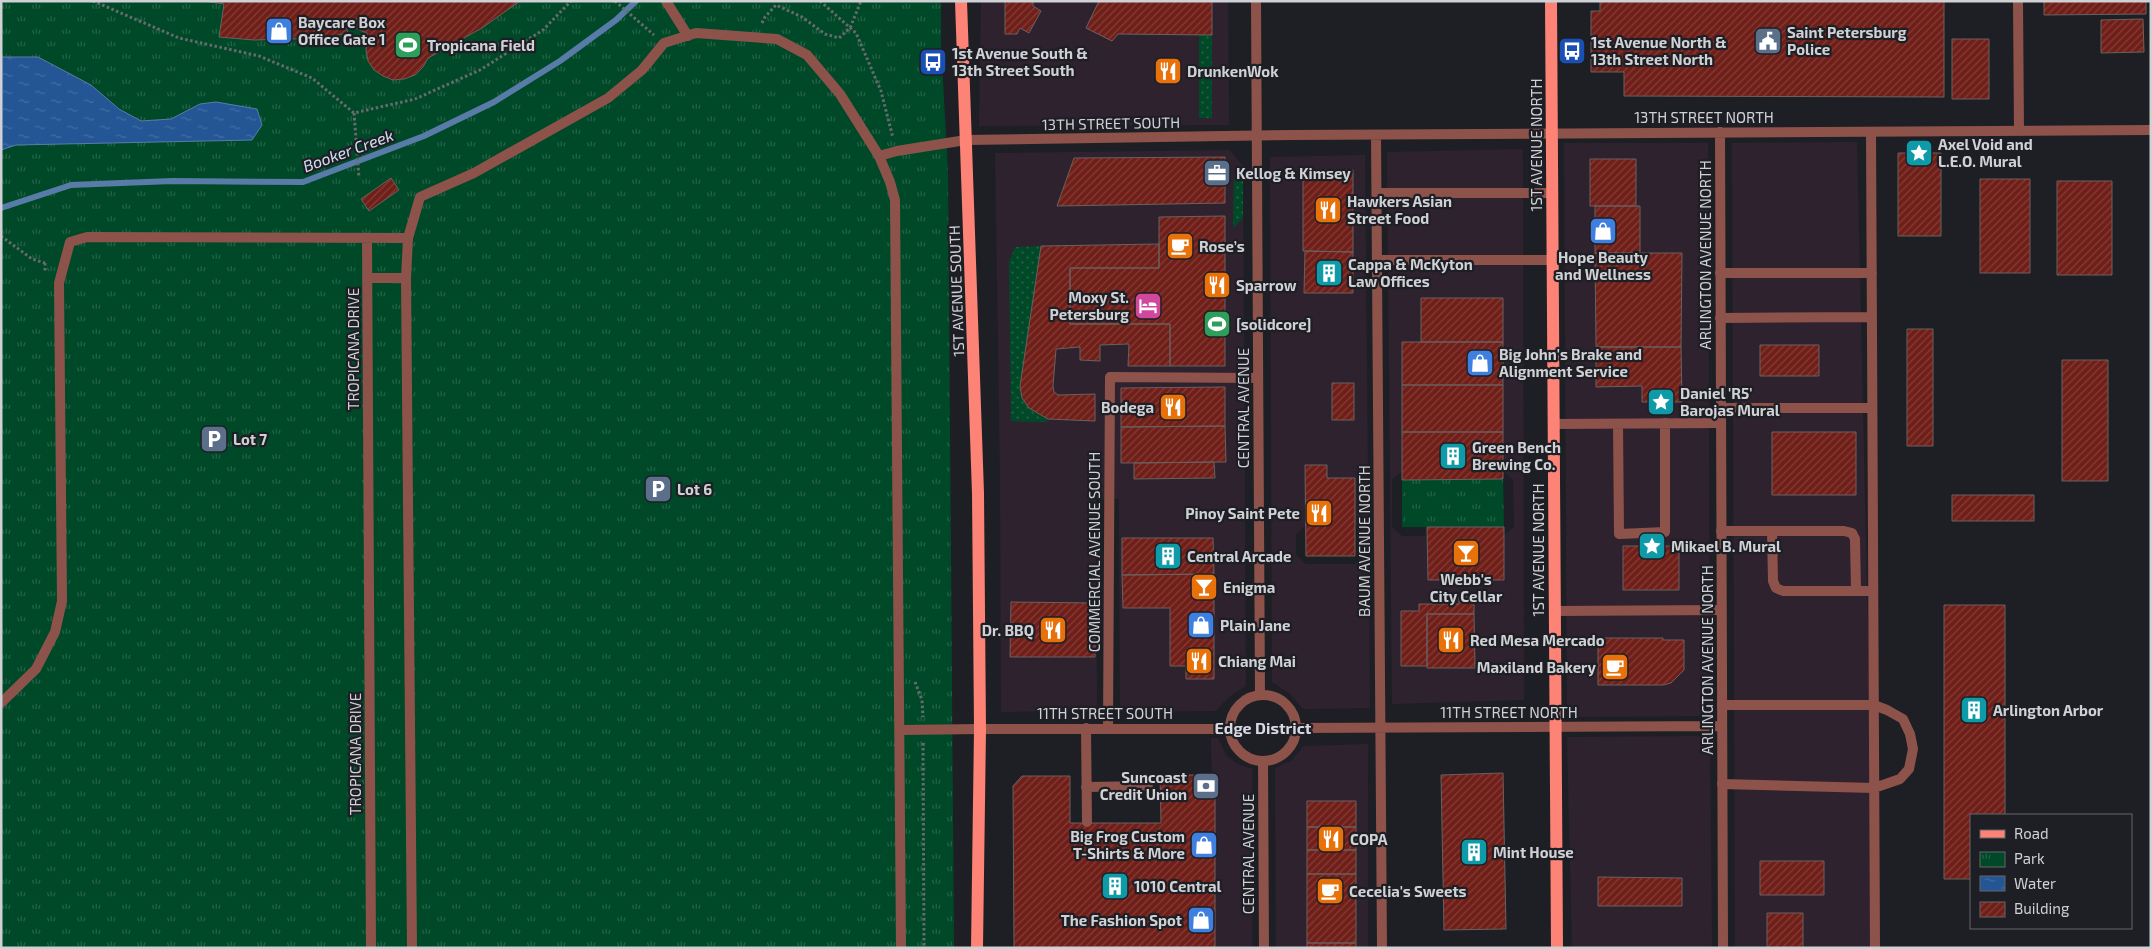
<svg xmlns="http://www.w3.org/2000/svg" width="2152" height="949" viewBox="0 0 2152 949" font-family="'Exo 2',sans-serif">
  <style>
    .commercial { fill: #2f222f; fill-rule: evenodd }
    .grass { fill: url(#grass-dots) }
    .park { fill: url(#park-tufts) }
    .water { fill: url(#water-ripples); stroke: #587ba8 }
    .lines { fill: none; stroke-linecap: round; stroke-linejoin: round }
    .stream { stroke: #587ba8; stroke-width: 6 }
    .building { fill: url(#building-hatch); stroke: #6a615f }
    .path { stroke: #696a6f; stroke-width: 3; stroke-dasharray: 2.5 2.5; stroke-linecap: butt }
    .service { stroke: #8d534b; stroke-width: 10 }
    .minor { stroke: #8d534b; stroke-width: 10 }
    .tertiary { stroke: #8d534b; stroke-width: 10 }
    .primary { stroke: #fc8375; stroke-width: 12 }
    .labels { text-anchor: middle; dominant-baseline: central; stroke-width: 4.5; stroke-linejoin: round; paint-order: stroke }
    .poi-label { font-size: 15px; font-weight: bold; fill: #d0d1d5; stroke: #1e1f25; text-anchor: start }
    .street-label { font-size: 15px; fill: #d0d1d5; stroke: #1e1f25 }
    .water-label { font-size: 16px; font-style: italic; fill: #d3e0f3; stroke: #1e1f25 }
    .neighbourhood-label { font-size: 16px; font-weight: bold; fill: #d8d9e2; stroke: #1e1f25 }
  </style>
  <defs>
    <pattern id="grass-dots" width="8" height="8" patternUnits="userSpaceOnUse" patternTransform="scale(1.25)"><rect width="8" height="8" fill="#004928"/><path d="M2 2h.1M6 6h.1" fill="none" stroke="#246246" stroke-width="1.8" stroke-linecap="round"/></pattern>
    <pattern id="park-tufts" width="24" height="20" patternUnits="userSpaceOnUse" patternTransform="scale(1.25)"><rect width="24" height="20" fill="#004928"/><path d="M3 7l-1-3M5 7V3M7 7l1-3M15 17l-1-3M17 17v-4M19 17l1-3" fill="none" stroke="#246246"/></pattern>
    <pattern id="water-ripples" width="26" height="14" patternUnits="userSpaceOnUse" patternTransform="scale(1.25)"><rect width="26" height="14" fill="#245695"/><path d="M2 4q2-2 4 0t4 0M15 11q2-2 4 0t4 0" fill="none" stroke="#436da3"/></pattern>
    <pattern id="building-hatch" width="6" height="6" patternUnits="userSpaceOnUse" patternTransform="scale(1.25)"><rect width="6" height="6" fill="#701e18"/><path d="M-1 1l2-2M0 6l6-6M5 7l2-2" fill="none" stroke="#833e39"/></pattern>
  </defs>
  <rect width="100%" height="100%" fill="#1e1f25"/>
  <path class="commercial" d="M981,1H1228L1229,125L979,126Z
    M1857,142L1875,948H1735L1732,143Z
    M1564,143H1708L1710,716L1567,717Z
    M1523,149L1524,700L1392,704L1387,152ZM1402,471H1503L1513,480L1514,527L1504,535L1402,536L1392,527V480Z
    M1230,150L1243,166L1246,686L1229,697L1215,711L1120,712L1119,499H1096L1097,710L1001,712L1000,476L995,153Z
    M1365,155L1370,708L1303,709L1290,694L1272,682L1270,157ZM1306,525H1355L1365,534V556L1355,564H1306L1296,555V534Z
    M1710,736L1712,948H1572L1567,737Z
    M1211,738H1218L1226,755L1237,764L1252,769V948H1215Z
    M1368,744V948H1276L1275,768L1291,761L1304,746Z"/>
  <path class="grass" d="M1199,35H1212V118H1199Z
    M1234,179H1243V218L1233,228Z
    M1041,246L1021,385C1023,406 1030,411 1048,419L1047,422L1011,421L1009,262L1015,247Z"/>
  <path class="park" d="M1,1H941V45L948,172L954,948H1Z
    M1503,479L1504,527H1402V480Z"/>
  <path class="water" d="M1,57H38L91,85L119,109L141,121L171,119L200,104L216,102L257,109L262,125L252,140L16,145L1,150Z"/>
  <g class="lines">
    <path class="stream" d="M1,208L71,185L172,181L303,182L424,136L494,102L560,61L616,20L636,1"/>
  </g>
  <path class="building" d="M203,1H520L482,28L428,58L423,67L415,75L404,79L393,80L383,76L374,70L368,61L366,50L367,33L345,24L348,33L324,38L254,40L219,37L224,4Z
    M1005,1H1033V6L1041,11L1029,33L1020,28L1017,34H1005Z
    M1099,1H1212V35L1118,34L1112,41L1086,28Z
    M1600,1H1944V97L1624,96V72H1591V11H1600Z
    M2044,1H2146V14L2044,15Z
    M2143,19L2144,52L2101,53V20Z
    M1952,39H1989V99H1952Z
    M1898,153H1941V236H1898Z
    M1225,157V203L1057,206L1074,158Z
    M1590,159H1636V206H1590Z
    M1303,170H1353V252L1303,251Z
    M391,178L399,190L369,211L361,199Z
    M1980,179H2030V273H1980Z
    M2057,181H2112V275H2057Z
    M1595,206H1640V253H1595Z
    M1225,216V366H1170V324H1070V268H1159V217Z
    M1159,244V268H1070V324H1170V366H1128L1129,344L1100,345V361L1080,360V347L1056,349L1053,386L1054,392L1058,395L1095,394V421L1048,419L1029,408L1022,398L1020,386L1041,246Z
    M1305,251L1353,252V293H1304Z
    M1595,253H1682L1681,347H1596Z
    M1421,298H1503V342H1421Z
    M1907,329H1933V446H1907Z
    M1402,342H1503V385H1402Z
    M1760,345H1819V376H1760Z
    M1596,347H1681L1682,402H1642V386L1596,387Z
    M2062,360H2108V481H2062Z
    M1332,383H1354V420H1332Z
    M1402,385H1503V432H1402Z
    M1225,387V426L1121,427V388Z
    M1225,426L1226,462L1121,463V427Z
    M1402,432H1503V479L1402,480Z
    M1772,432H1856V495H1772Z
    M1214,462L1215,478L1134,479V463Z
    M1305,465H1327V478H1355V556H1306Z
    M1952,495H2034V521H1952Z
    M1427,527H1504V580H1428Z
    M1122,538H1213L1214,574L1122,575Z
    M1623,546H1679V590H1623Z
    M1214,574V679H1186V666H1170V608H1123L1122,575Z
    M1459,597H1474V614H1427V666H1401V611H1419V604H1459Z
    M1011,602L1095,603V657H1010Z
    M1944,605H2005V815H1971V879H1944Z
    M1427,614H1474L1475,668H1427Z
    M1598,638H1663V640H1684V670L1671,683L1663,685H1598Z
    M1503,773L1506,929L1444,930L1441,775Z
    M1160,775H1207L1215,785V948H1014L1013,786L1022,776H1070V823H1161Z
    M1307,801H1356V827H1307Z
    M1307,827H1356V850H1307Z
    M1307,850H1356V874H1307Z
    M1760,861H1824V895H1760Z
    M1307,874H1356V943H1307Z
    M1598,877L1682,878V906H1598Z
    M1767,913H1803V948H1767Z
    M1307,943H1356V948H1307Z"/>
  <g class="lines">
    <path class="path" d="M93,1L179,38L259,56L312,78L354,113L415,99L480,70L543,30L571,1
      M615,1L654,35
      M820,1L856,33L881,91L893,138
      M762,23L765,17L776,5L802,17L825,34L839,38L850,28L861,1
      M354,113L359,178
      M1,236L32,259L45,263
      M45,263V272
      M915,682L922,700L923,717
      M923,743L924,948"/>
    <path class="service" d="M666,1L688,36
      M1871,132L1875,948
      M879,156L897,151L966,140
      M1378,193H1553
      M367,238L371,948
      M1378,260H1553
      M1720,273H1872
      M367,278H406L412,948
      M406,278L408,238L420,197L474,173L608,98L642,70L664,43L696,33L777,39L807,55L840,94L879,156L890,182L895,200L901,948
      M1720,318L1872,317
      M1721,408H1872
      M1554,424L1721,423
      M1618,424L1619,534L1665,532V423
      M1721,531H1844L1852,533L1855,539L1856,591
      M1772,531L1773,581L1776,588L1783,591H1873
      M1555,611L1721,610
      M1,703L36,669L55,632L62,601L59,283L70,242L87,237L408,238
      M1722,705H1874L1887,710L1903,719L1910,734L1913,749L1909,769L1900,779L1874,788L1722,784
      M1086,728L1087,822
      M1108,728L1110,377L1258,378
      M900,730L980,729
      M1086,787L1148,786"/>
    <path class="minor" d="M2018,1L2019,131
      M1720,132L1723,948
      M1376,135L1382,948
      M966,140L1290,135L2151,130
      M1296,728L1722,726
      M980,729H1230"/>
    <path class="tertiary" d="M1256,1L1260,695
      M1230 728a33 33 0 1 1 66 0a33 33 0 1 1-66 0Z
      M1263,761L1264,948"/>
    <path class="primary" d="M961,1L978,493L980,729L977,948
      M1551,1L1557,948"/>
  </g>
  <defs>
    <g id="shop-square" transform="scale(1.4375)"><rect x="-9" y="-9" width="18" height="18" rx="4" fill="#3f7fe0" stroke="#1e1f25"/><path d="M-5-2.5h2.3a2.7 3.5 0 0 1 5.4 0H5L5.5 6h-11ZM-1.5-2.5h3a1.5 2.3 0 0 0-3 0Z" fill="#fff"/></g>
    <g id="civic-square" transform="scale(1.4375)"><rect x="-9" y="-9" width="18" height="18" rx="4" fill="#5c6f8a" stroke="#1e1f25"/><path d="M-.6-6.5H3V-4.5H.6V-3L4-1V1h2V6H-6V1h2V-1L-.6-3ZM-1.2 2.5V6h2.4V2.5Z" fill="#fff"/></g>
    <g id="stadium-square" transform="scale(1.4375)"><rect x="-9" y="-9" width="18" height="18" rx="4" fill="#2e9e5b" stroke="#1e1f25"/><path d="M0-5a6.5 5 0 1 0 0 10a6.5 5 0 1 0 0-10ZM-3.5-1.8h7v3.6h-7Z" fill="#fff"/></g>
    <g id="bus-square" transform="scale(1.4375)"><rect x="-9" y="-9" width="18" height="18" rx="4" fill="#1a4fb4" stroke="#1e1f25"/><path d="M-5-6H5V4H4V6H2V4H-2V6H-4V4H-5ZM-3.5-4V0h7V-4ZM-3.5 1.2v1.5H-2V1.2ZM2 1.2v1.5H3.5V1.2Z" fill="#fff"/></g>
    <g id="restaurant-square" transform="scale(1.4375)"><rect x="-9" y="-9" width="18" height="18" rx="4" fill="#e8710a" stroke="#1e1f25"/><path d="M-5-6h1v4h1v-4h1v4h1v-4h1v5L-1.5 .5V6h-2V.5L-5-1ZM5-6V6H3V1.5H1.5Q1.5-4 5-6Z" fill="#fff"/></g>
    <g id="sight-square" transform="scale(1.4375)"><rect x="-9" y="-9" width="18" height="18" rx="4" fill="#0f9aa8" stroke="#1e1f25"/><path d="M0-6L1.8-2.2L6-1.7L2.9 1.2L3.7 5.4L0 3.3L-3.7 5.4L-2.9 1.2L-6-1.7L-1.8-2.2Z" fill="#fff"/></g>
    <g id="office-square" transform="scale(1.4375)"><rect x="-9" y="-9" width="18" height="18" rx="4" fill="#5c6f8a" stroke="#1e1f25"/><path d="M-6-3h4V-5.5h4V-3h4V5H-6ZM-1-4.5V-3h2v-1.5ZM-6 0V1H6V0Z" fill="#fff"/></g>
    <g id="cafe-square" transform="scale(1.4375)"><rect x="-9" y="-9" width="18" height="18" rx="4" fill="#e8710a" stroke="#1e1f25"/><path d="M-5.5-4.5H6V0H3Q3 3.5 0 3.5H-2.5Q-5.5 3.5-5.5 0ZM3-3.2v2h1.7v-2ZM-6 4.5H4V6H-6Z" fill="#fff"/></g>
    <g id="building-square" transform="scale(1.4375)"><rect x="-9" y="-9" width="18" height="18" rx="4" fill="#0f9aa8" stroke="#1e1f25"/><path d="M-4-6H4V6H1V3H-1V6H-4ZM-2.5-4.3h1.7v1.8h-1.7ZM.8-4.3h1.7v1.8H.8ZM-2.5-1h1.7V.8h-1.7ZM.8-1h1.7V.8H.8Z" fill="#fff"/></g>
    <g id="hotel-square" transform="scale(1.4375)"><rect x="-9" y="-9" width="18" height="18" rx="4" fill="#d1479c" stroke="#1e1f25"/><path d="M-6-4.5h1.5V1H6V5H4.5V3h-9V5H-6ZM-4 0a1.8 1.8 0 1 1 3.6 0ZM.5 0V-2.5h3Q6-2.5 6 0Z" fill="#fff"/></g>
    <g id="parking-square" transform="scale(1.4375)"><rect x="-9" y="-9" width="18" height="18" rx="4" fill="#5c6f8a" stroke="#1e1f25"/><path d="M-3.5-5.5H1a3.5 3.5 0 0 1 0 7H-1V5.5H-3.5ZM-1-3.4V-.6H.8a1.4 1.4 0 0 0 0-2.8Z" fill="#fff"/></g>
    <g id="bar-square" transform="scale(1.4375)"><rect x="-9" y="-9" width="18" height="18" rx="4" fill="#e8710a" stroke="#1e1f25"/><path d="M-6-5H6L.8 .8V4.5H3.5V6h-7V4.5H-.8V.8Z" fill="#fff"/></g>
    <g id="bank-square" transform="scale(1.4375)"><rect x="-9" y="-9" width="18" height="18" rx="4" fill="#5c6f8a" stroke="#1e1f25"/><path d="M-6-4H6V4H-6ZM0-2.3a2.3 2.3 0 1 0 0 4.6a2.3 2.3 0 1 0 0-4.6Z" fill="#fff"/></g>
  </defs>
  <g fill-rule="evenodd">
    <use href="#shop-square" x="279" y="31"/>
    <use href="#civic-square" x="1768" y="41"/>
    <use href="#stadium-square" x="408" y="45"/>
    <use href="#bus-square" x="1572" y="51"/>
    <use href="#bus-square" x="933" y="62"/>
    <use href="#restaurant-square" x="1168" y="71"/>
    <use href="#sight-square" x="1919" y="153"/>
    <use href="#office-square" x="1217" y="173"/>
    <use href="#restaurant-square" x="1328" y="210"/>
    <use href="#shop-square" x="1603" y="231"/>
    <use href="#cafe-square" x="1180" y="246"/>
    <use href="#building-square" x="1329" y="273"/>
    <use href="#restaurant-square" x="1217" y="285"/>
    <use href="#hotel-square" x="1148" y="306"/>
    <use href="#stadium-square" x="1217" y="324"/>
    <use href="#shop-square" x="1480" y="363"/>
    <use href="#sight-square" x="1661" y="402"/>
    <use href="#restaurant-square" x="1173" y="407"/>
    <use href="#parking-square" x="214" y="439"/>
    <use href="#building-square" x="1453" y="456"/>
    <use href="#parking-square" x="658" y="489"/>
    <use href="#restaurant-square" x="1319" y="513"/>
    <use href="#sight-square" x="1652" y="546"/>
    <use href="#bar-square" x="1466" y="553"/>
    <use href="#building-square" x="1168" y="556"/>
    <use href="#bar-square" x="1204" y="587"/>
    <use href="#shop-square" x="1201" y="625"/>
    <use href="#restaurant-square" x="1053" y="630"/>
    <use href="#restaurant-square" x="1451" y="640"/>
    <use href="#restaurant-square" x="1199" y="661"/>
    <use href="#cafe-square" x="1615" y="667"/>
    <use href="#building-square" x="1974" y="710"/>
    <use href="#bank-square" x="1206" y="786"/>
    <use href="#restaurant-square" x="1331" y="839"/>
    <use href="#shop-square" x="1204" y="845"/>
    <use href="#building-square" x="1474" y="852"/>
    <use href="#building-square" x="1115" y="886"/>
    <use href="#cafe-square" x="1330" y="891"/>
    <use href="#shop-square" x="1201" y="920"/>
  </g>
  <g class="labels">
    <g class="poi-label">
      <text x="298" y="22">Baycare Box<tspan x="298" dy="17">Office Gate 1</tspan></text>
      <text x="1787" y="32">Saint Petersburg<tspan x="1787" dy="17">Police</tspan></text>
      <text x="1591" y="42">1st Avenue North &amp;<tspan x="1591" dy="17">13th Street North</tspan></text>
      <text x="427" y="45">Tropicana Field</text>
      <text x="952" y="53">1st Avenue South &amp;<tspan x="952" dy="17">13th Street South</tspan></text>
      <text x="1187" y="71">DrunkenWok</text>
      <text x="1938" y="144">Axel Void and<tspan x="1938" dy="17">L.E.O. Mural</tspan></text>
      <text x="1236" y="173">Kellog &amp; Kimsey</text>
      <text x="1347" y="201">Hawkers Asian<tspan x="1347" dy="17">Street Food</tspan></text>
      <text x="1199" y="246">Rose’s</text>
      <text x="1603" y="257" text-anchor="middle">Hope Beauty<tspan x="1603" dy="17">and Wellness</tspan></text>
      <text x="1348" y="264">Cappa &amp; McKyton<tspan x="1348" dy="17">Law Offices</tspan></text>
      <text x="1236" y="285">Sparrow</text>
      <text x="1129" y="297" text-anchor="end">Moxy St.<tspan x="1129" dy="17">Petersburg</tspan></text>
      <text x="1236" y="324">[solidcore]</text>
      <text x="1499" y="354">Big John's Brake and<tspan x="1499" dy="17">Alignment Service</tspan></text>
      <text x="1680" y="393">Daniel 'R5'<tspan x="1680" dy="17">Barojas Mural</tspan></text>
      <text x="1154" y="407" text-anchor="end">Bodega</text>
      <text x="233" y="439">Lot 7</text>
      <text x="1472" y="447">Green Bench<tspan x="1472" dy="17">Brewing Co.</tspan></text>
      <text x="677" y="489">Lot 6</text>
      <text x="1300" y="513" text-anchor="end">Pinoy Saint Pete</text>
      <text x="1671" y="546">Mikael B. Mural</text>
      <text x="1187" y="556">Central Arcade</text>
      <text x="1466" y="579" text-anchor="middle">Webb's<tspan x="1466" dy="17">City Cellar</tspan></text>
      <text x="1223" y="587">Enigma</text>
      <text x="1220" y="625">Plain Jane</text>
      <text x="1034" y="630" text-anchor="end">Dr. BBQ</text>
      <text x="1470" y="640">Red Mesa Mercado</text>
      <text x="1218" y="661">Chiang Mai</text>
      <text x="1596" y="667" text-anchor="end">Maxiland Bakery</text>
      <text x="1993" y="710">Arlington Arbor</text>
      <text x="1187" y="777" text-anchor="end">Suncoast<tspan x="1187" dy="17">Credit Union</tspan></text>
      <text x="1185" y="836" text-anchor="end">Big Frog Custom<tspan x="1185" dy="17">T-Shirts &amp; More</tspan></text>
      <text x="1350" y="839">COPA</text>
      <text x="1493" y="852">Mint House</text>
      <text x="1134" y="886">1010 Central</text>
      <text x="1349" y="891">Cecelia's Sweets</text>
      <text x="1182" y="920" text-anchor="end">The Fashion Spot</text>
    </g>
    <g class="street-label">
      <text x="1704" y="117">13TH STREET NORTH</text>
      <text transform="translate(1111 123) rotate(-1)">13TH STREET SOUTH</text>
      <text transform="translate(1536 145) rotate(-90)">1ST AVENUE NORTH</text>
      <text transform="translate(1705 255) rotate(-90)">ARLINGTON AVENUE NORTH</text>
      <text transform="translate(956 291) rotate(-92)">1ST AVENUE SOUTH</text>
      <text transform="translate(353 349) rotate(-90)">TROPICANA DRIVE</text>
      <text transform="translate(1243 408) rotate(-90)">CENTRAL AVENUE</text>
      <text transform="translate(1364 541) rotate(-90)">BAUM AVENUE NORTH</text>
      <text transform="translate(1538 550) rotate(-90)">1ST AVENUE NORTH</text>
      <text transform="translate(1094 552) rotate(-90)">COMMERCIAL AVENUE SOUTH</text>
      <text transform="translate(1707 660) rotate(-90)">ARLINGTON AVENUE NORTH</text>
      <text x="1509" y="712">11TH STREET NORTH</text>
      <text x="1105" y="713">11TH STREET SOUTH</text>
      <text transform="translate(355 754) rotate(-90)">TROPICANA DRIVE</text>
      <text transform="translate(1248 854) rotate(-90)">CENTRAL AVENUE</text>
    </g>
    <g class="water-label">
      <text transform="translate(348 150) rotate(-20)">Booker Creek</text>
    </g>
    <g class="neighbourhood-label">
      <text x="1263" y="727">Edge District</text>
    </g>
  </g>
  <rect width="2152" height="949" fill="none" stroke="#d0d1d5" stroke-width="5"/>
  <rect x="1970" y="814" width="162" height="115" fill="#1e1f25" stroke="#65666b"/>
  <rect x="1980" y="830" width="25" height="8" fill="#fc8375" stroke="#65666b"/>
  <text x="2014" y="839" font-size="15" fill="#d0d1d5">Road</text>
  <rect x="1980" y="852" width="25" height="15" fill="url(#park-tufts)" stroke="#65666b"/>
  <text x="2014" y="864" font-size="15" fill="#d0d1d5">Park</text>
  <rect x="1980" y="876" width="25" height="15" fill="url(#water-ripples)" stroke="#65666b"/>
  <text x="2014" y="889" font-size="15" fill="#d0d1d5">Water</text>
  <rect x="1980" y="902" width="25" height="15" fill="url(#building-hatch)" stroke="#65666b"/>
  <text x="2014" y="914" font-size="15" fill="#d0d1d5">Building</text>
</svg>
